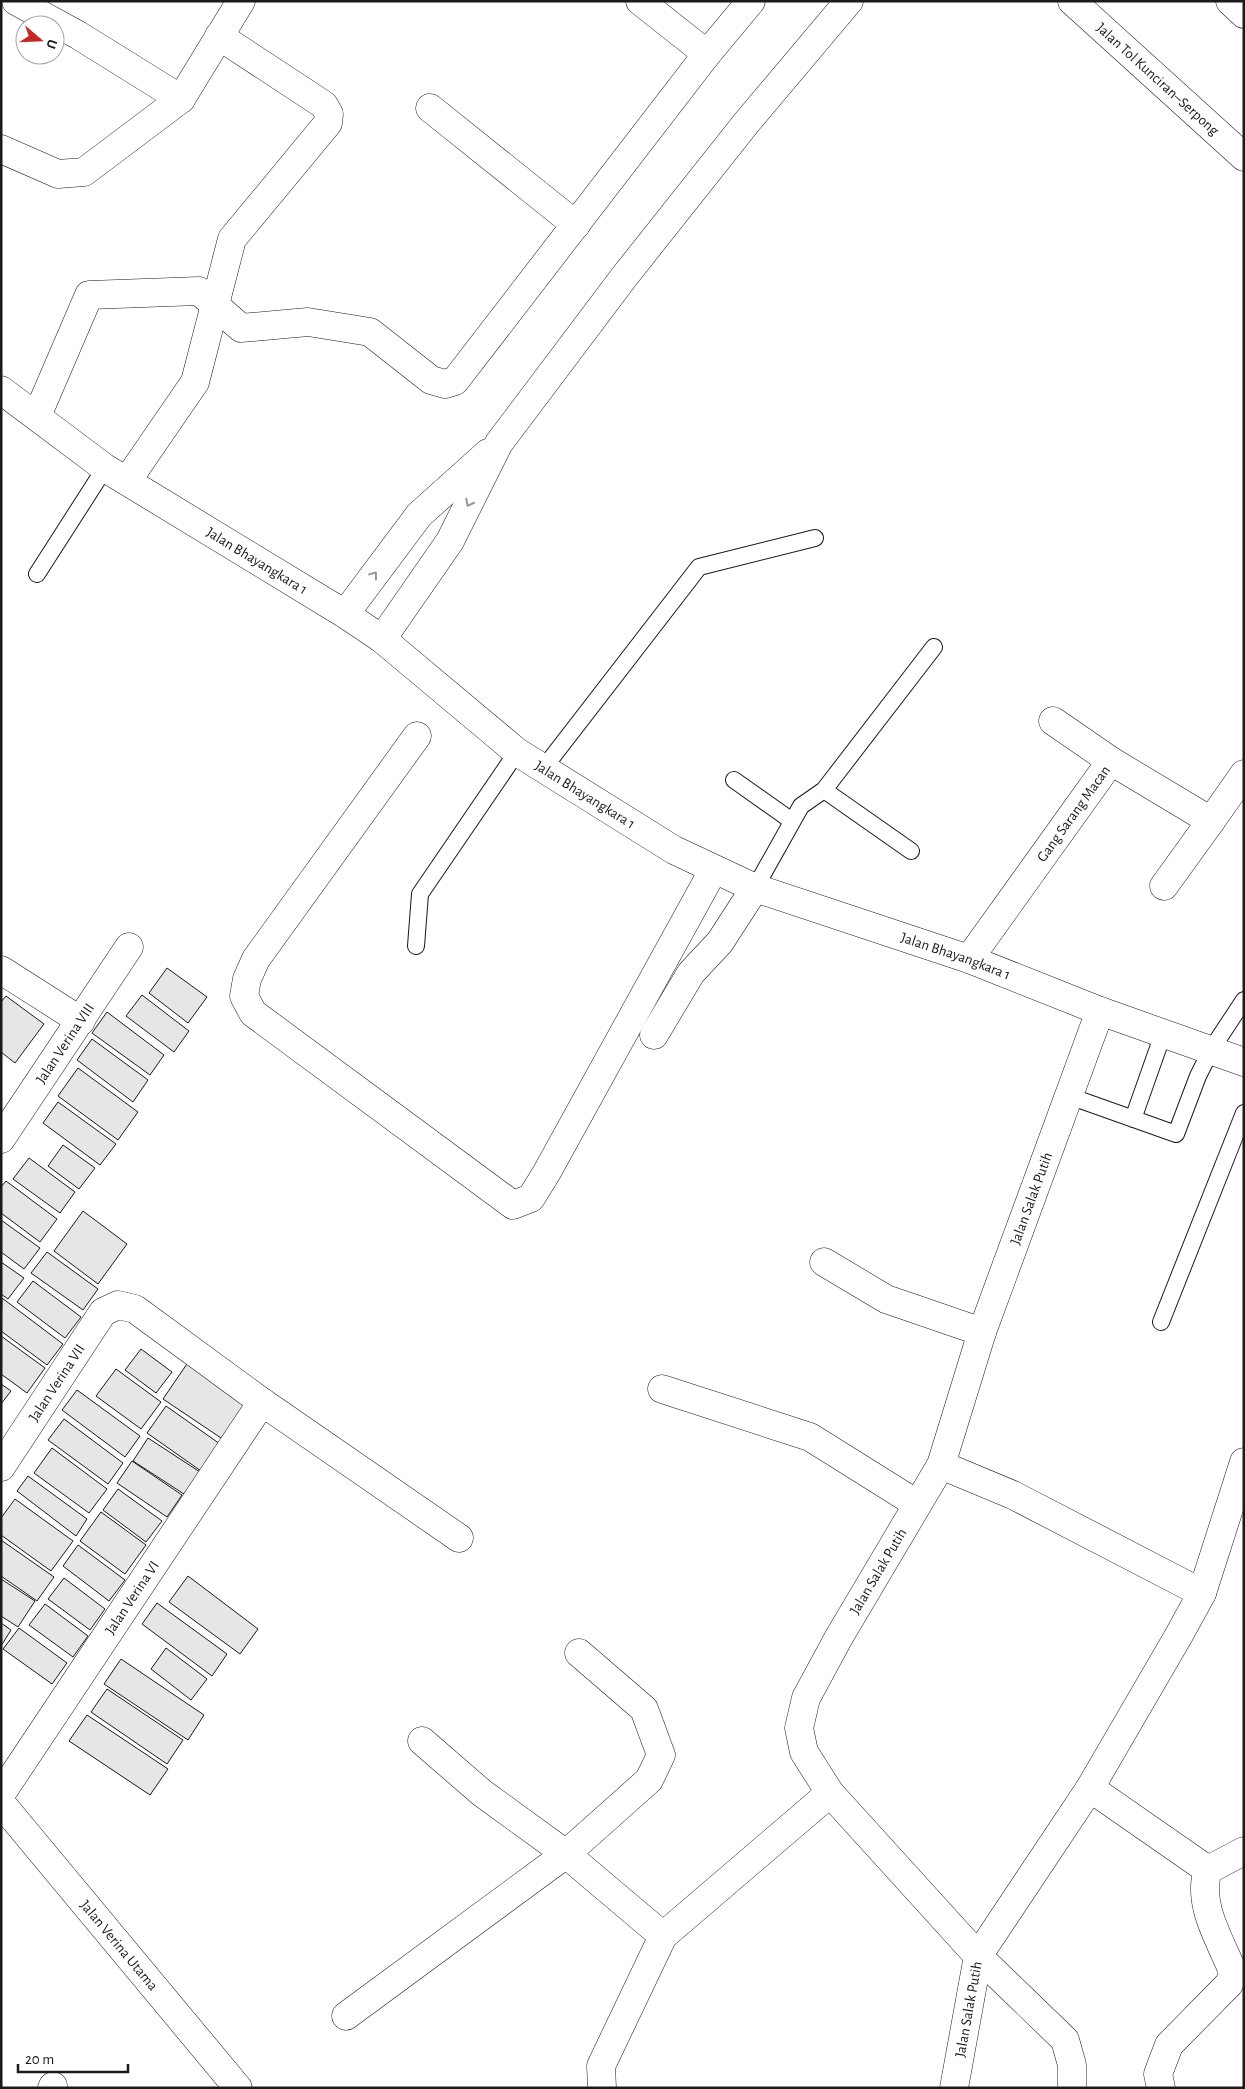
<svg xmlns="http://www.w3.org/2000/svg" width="1245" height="2089" viewBox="0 0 1245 2089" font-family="'Alegreya Sans',sans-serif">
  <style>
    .building { fill: #e6e6e6; stroke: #1a1a1a }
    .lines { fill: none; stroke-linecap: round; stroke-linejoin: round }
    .service-casing { stroke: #1a1a1a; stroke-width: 18 }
    .minor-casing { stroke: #1a1a1a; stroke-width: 29 }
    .tertiary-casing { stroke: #1a1a1a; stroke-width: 29 }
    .motorway-casing { stroke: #1a1a1a; stroke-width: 29 }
    .service { stroke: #fff; stroke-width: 16 }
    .minor { stroke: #fff; stroke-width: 28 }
    .tertiary { stroke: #fff; stroke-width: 28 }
    .motorway { stroke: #fff; stroke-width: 28 }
    .oneway { stroke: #989898 }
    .labels { text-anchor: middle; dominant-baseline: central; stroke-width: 4; stroke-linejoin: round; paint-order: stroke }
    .street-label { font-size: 15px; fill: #1a1a1a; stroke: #fff }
  </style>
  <rect width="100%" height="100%" fill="#fff"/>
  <path class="building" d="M167,968L207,997L188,1023L149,993Z
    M142,995L189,1031L174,1052L126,1016Z
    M6,996L44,1024L15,1063L1,1052V1002Z
    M107,1012L164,1055L150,1075L92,1033Z
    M92,1039L148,1080L133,1102L77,1060Z
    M78,1068L138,1112L118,1140L58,1096Z
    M58,1102L116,1144L100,1165L43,1123Z
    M63,1145L95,1168L79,1189L48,1166Z
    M29,1158L75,1192L60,1213L13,1179Z
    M6,1181L57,1219L40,1242L1,1213V1187Z
    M83,1211L127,1244L98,1284L54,1251Z
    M1,1220L40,1248L24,1269L1,1252Z
    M47,1252L98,1289L83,1310L31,1273Z
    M1,1262L24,1278L8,1299L1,1294Z
    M33,1281L81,1317L65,1338L17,1302Z
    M2,1298L63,1344L47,1365L1,1331Z
    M1,1336L45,1368L27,1393L1,1374Z
    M141,1349L172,1372L156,1393L125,1370Z
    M191,1358L254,1401L227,1442L163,1399Z
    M116,1369L161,1402L141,1429L96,1396Z
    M1,1384L11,1391L1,1404Z
    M77,1390L140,1436L125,1457L62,1410Z
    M166,1406L220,1444L201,1471L147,1433Z
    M64,1419L123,1463L108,1484L48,1440Z
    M148,1438L200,1472L184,1494L133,1461Z
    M52,1448L107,1489L89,1513L34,1473Z
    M132,1461L182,1495L167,1517L117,1483Z
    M28,1476L87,1519L76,1536L17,1491Z
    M118,1489L162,1521L146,1542L103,1510Z
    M15,1499L73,1541L51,1571L1,1535V1518Z
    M101,1512L146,1545L125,1574L80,1541Z
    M1,1540L54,1577L37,1601L1,1576Z
    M78,1545L125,1580L109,1601L63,1566Z
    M188,1576L258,1629L240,1654L169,1602Z
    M64,1578L105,1609L90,1630L48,1599Z
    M1,1579L35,1601L18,1627L1,1616Z
    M157,1603L227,1654L212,1676L142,1624Z
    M45,1604L88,1636L73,1657L29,1625Z
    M1,1623L11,1630L1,1646Z
    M19,1628L67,1663L52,1684L3,1649Z
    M166,1648L207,1679L191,1700L151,1669Z
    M121,1659L204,1715L188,1740L104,1684Z
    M107,1689L183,1740L167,1764L91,1712Z
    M87,1715L168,1769L150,1795L69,1741Z"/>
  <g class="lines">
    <g class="service-casing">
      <path id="service" d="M37,574L105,468
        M543,769L699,567L815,538
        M734,780L792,821
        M824,790L911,851
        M755,888L801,806L824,790L934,647
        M416,946L420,894L517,752
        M1069,1096L1176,1134L1198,1076L1211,1050L1244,1000
        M1133,1119L1163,1034
        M1161,1322L1244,1113"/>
    </g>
    <g class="minor-casing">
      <g id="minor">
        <path d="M16,1L78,35L181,99L241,1"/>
        <path d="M640,1L707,54"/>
        <path d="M430,108L576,225"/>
        <path d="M1,149L58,174L84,172L181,99"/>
        <path d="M37,416L89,295L199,291L241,328L308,322L370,332L431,380L445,384L455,381L707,54L751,1"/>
        <path d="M127,481L195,382L232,239L328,123L329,114L324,105L219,36"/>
        <path d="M345,614L419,515L488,453"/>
        <path d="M382,639L450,541L499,443L624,277L747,122L849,1"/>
        <path d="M1053,721L1111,761"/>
        <path d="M417,736L256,959L247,979L244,996L253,1013L513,1205L531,1198L547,1172L714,869"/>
        <path d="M1164,886L1211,821"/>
        <path id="s1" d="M969,959L1111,761L1211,821L1244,774"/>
        <path d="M1,970L81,1021"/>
        <path d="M654,1035L691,973L720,942L755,888"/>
        <path id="s2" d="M1,1139L129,947"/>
        <path d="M824,1262L886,1299L982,1332"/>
        <path d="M662,1389L810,1437L917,1504"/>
        <path d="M941,1465L1013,1495L1202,1593L1179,1635L1090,1788L978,1956L1065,2040L1072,2065V2088"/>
        <path id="s3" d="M1,1467L103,1312L118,1305L135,1309L262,1402L459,1538"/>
        <path d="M1202,1593L1244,1462"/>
        <path d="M422,1741L482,1793L566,1854L663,1936"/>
        <path d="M1090,1788L1208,1870C1197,1902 1218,1937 1231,1967L1232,1977L1229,1984L1169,2045L1158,2074L1161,2088"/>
        <path id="s4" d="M1,1794L262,1402"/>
        <path id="s5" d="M1,1803L238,2088"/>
        <path d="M1208,1870L1244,1851"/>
        <path d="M346,2016L566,1854L649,1780L661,1755L644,1709L579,1653"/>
        <path d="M52,2088L53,2086"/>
        <path d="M602,2088L601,2066L663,1936L830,1793"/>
        <path id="s6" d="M954,2088L978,1956L830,1793L804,1752L799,1728L806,1698L839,1637L941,1465L982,1332L1100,1011"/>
      </g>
    </g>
    <g class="tertiary-casing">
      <g id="tertiary">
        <path id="s7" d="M1,390L105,468L345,614L382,639L517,752L674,850L755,888L969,959L1100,1011L1244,1062"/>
      </g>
    </g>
    <g class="motorway-casing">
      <g id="motorway">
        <path id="s8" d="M1072,1L1244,157"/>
        <path d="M1230,1L1244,14"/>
      </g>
    </g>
    <use href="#service" class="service"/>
    <use href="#minor" class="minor"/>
    <use href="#tertiary" class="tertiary"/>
    <use href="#motorway" class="motorway"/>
  </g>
  <defs><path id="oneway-chevron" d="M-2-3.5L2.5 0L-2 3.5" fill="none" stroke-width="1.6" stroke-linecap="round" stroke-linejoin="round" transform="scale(1.25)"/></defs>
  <g class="oneway">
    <use href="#oneway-chevron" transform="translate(469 503) rotate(117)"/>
    <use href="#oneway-chevron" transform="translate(374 575) rotate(-53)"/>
  </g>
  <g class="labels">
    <g class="street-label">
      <text stroke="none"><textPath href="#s8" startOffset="116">Jalan Tol Kunciran–Serpong</textPath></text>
      <text stroke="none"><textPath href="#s7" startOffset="308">Jalan Bhayangkara 1</textPath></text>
      <text stroke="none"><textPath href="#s7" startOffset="712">Jalan Bhayangkara 1</textPath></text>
      <text stroke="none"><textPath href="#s1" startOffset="179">Gang Sarang Macan</textPath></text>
      <text stroke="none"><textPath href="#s7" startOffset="1118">Jalan Bhayangkara 1</textPath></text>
      <text stroke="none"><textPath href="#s2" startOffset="115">Jalan Verina VIII</textPath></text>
      <text stroke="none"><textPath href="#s6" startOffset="1009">Jalan Salak Putih</textPath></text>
      <text stroke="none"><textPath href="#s3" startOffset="101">Jalan Verina VII</textPath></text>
      <text stroke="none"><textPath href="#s6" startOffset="604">Jalan Salak Putih</textPath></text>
      <text stroke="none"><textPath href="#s4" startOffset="236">Jalan Verina VI</textPath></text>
      <text stroke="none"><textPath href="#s5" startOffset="185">Jalan Verina Utama</textPath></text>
      <text stroke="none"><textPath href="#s6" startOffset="80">Jalan Salak Putih</textPath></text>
    </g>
  </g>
  <rect width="1245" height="2089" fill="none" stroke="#1a1a1a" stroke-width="5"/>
  <g transform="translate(40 40) rotate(109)"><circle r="24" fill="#ffffff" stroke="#a3a3a3"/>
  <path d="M0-4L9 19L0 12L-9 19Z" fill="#c62828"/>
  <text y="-8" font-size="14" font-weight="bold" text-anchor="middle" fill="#1a1a1a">U</text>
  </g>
  <path d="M18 2064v8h110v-8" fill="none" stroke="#1a1a1a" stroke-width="2.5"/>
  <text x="25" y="2064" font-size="15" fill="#1a1a1a" stroke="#ffffff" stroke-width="4" paint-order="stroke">20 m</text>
</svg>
